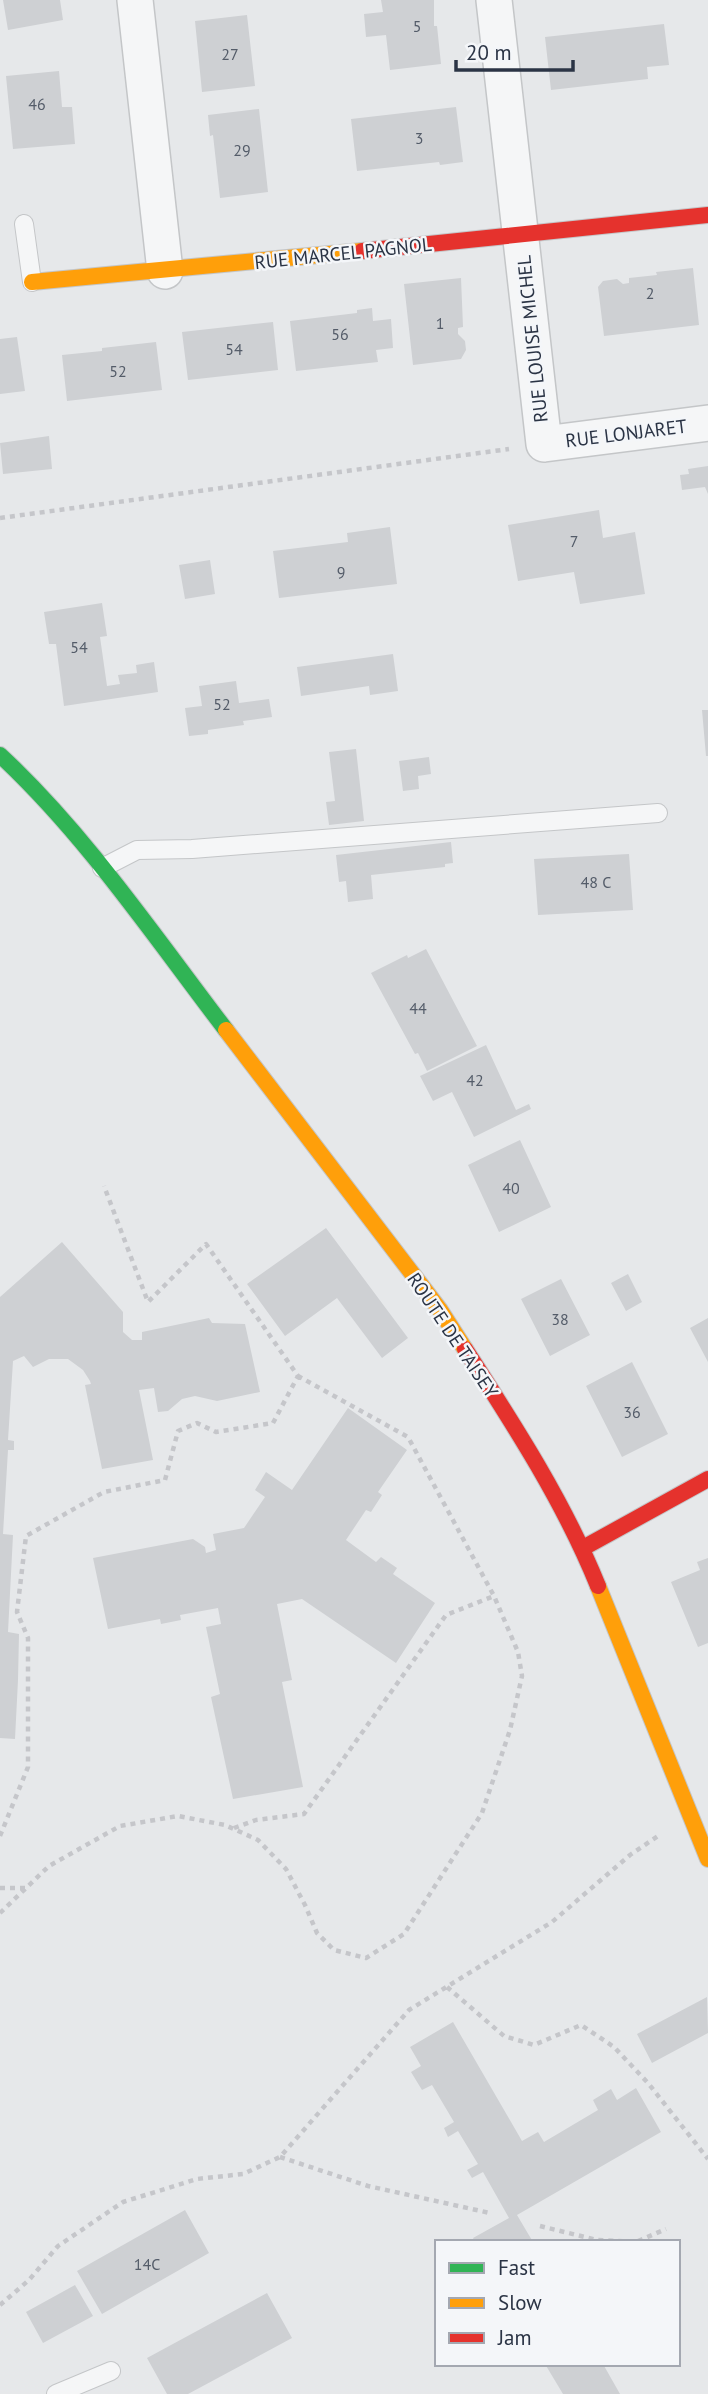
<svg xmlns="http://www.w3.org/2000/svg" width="708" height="2394" viewBox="0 0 708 2394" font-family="'PT Sans',sans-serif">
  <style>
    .building { fill: #ced0d3 }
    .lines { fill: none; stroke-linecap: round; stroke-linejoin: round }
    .lane-casing { stroke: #c4c6c8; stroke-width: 20 }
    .street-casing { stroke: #c4c6c8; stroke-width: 38 }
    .fast-casing { stroke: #c4c6c8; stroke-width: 18 }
    .slow-casing { stroke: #c4c6c8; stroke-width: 18 }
    .jam-casing { stroke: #c4c6c8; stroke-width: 18 }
    .path { stroke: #c5c6ca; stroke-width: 4.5; stroke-dasharray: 5 5; stroke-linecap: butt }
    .lane { stroke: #f5f6f7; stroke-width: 18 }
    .street { stroke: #f5f6f7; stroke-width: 35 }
    .fast { stroke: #30b455; stroke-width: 16 }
    .slow { stroke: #ff9f0a; stroke-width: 16 }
    .jam { stroke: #e5322d; stroke-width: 16 }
    .labels { text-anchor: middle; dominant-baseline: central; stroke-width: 5; stroke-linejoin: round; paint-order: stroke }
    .number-label { font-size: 16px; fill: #545c69 }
    .street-label { font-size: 19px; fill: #2b3445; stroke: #f4f6f9 }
  </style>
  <rect width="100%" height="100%" fill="#e6e8ea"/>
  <path class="building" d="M3,0H60L63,20L8,30Z
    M381,0H434V26H437L441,64L390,70L386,35L366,37L364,14L383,12Z
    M247,15L255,86L202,92L195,21Z
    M664,24L669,65L647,67L648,79L551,90L545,37Z
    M59,71L62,107H72L75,144L13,149L6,76Z
    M456,107L463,162L440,165L439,162L357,171L351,119Z
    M259,109L268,192L220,198L213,135L210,136L208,115Z
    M693,268L699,325L604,336L598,287L603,281L617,279L623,284L629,283V278L657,275L656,272Z
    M461,278L463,327L458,328V334L465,341L466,350L461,359L413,365L404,284Z
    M372,308L373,321L391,319L393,348L376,350L378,362L296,371L290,321L357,313V310Z
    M273,322L278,370L188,380L182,332Z
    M17,337L25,391L0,394V339Z
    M156,342L162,390L67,401L62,355L102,351V348Z
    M49,436L52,469L3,474L0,443Z
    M708,466V494L705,487L682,490L680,475L689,474L688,469Z
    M599,510L603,538L635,532L645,594L580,604L574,572L518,581L508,525Z
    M390,527L397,584L279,598L273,551L348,542L347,533Z
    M210,560L215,594L185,599L179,565Z
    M102,603L107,636L100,637L107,686L120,684L118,675L137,673L136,665L154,662L158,692L64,706L56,644H49L44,612Z
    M393,654L398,691L370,695L369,686L301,696L297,667Z
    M236,681L239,703L269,699L272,717L243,721L244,725L208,730V734L189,736L185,708L202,706L199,686Z
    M702,710H708V756H706Z
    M356,749L364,821L329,825L326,802L335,801L329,752Z
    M429,757L431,774L418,776L419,789L403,791L399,761Z
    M451,842L453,863L445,864V867L371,875L373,899L348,902L346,881L339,882L336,855Z
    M629,854L633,910L538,915L534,859Z
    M426,949L477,1046L427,1071L418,1053L415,1054L371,973L407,955L408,958Z
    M486,1045L516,1110L529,1104L531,1109L474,1137L452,1092L433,1101L420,1076Z
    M520,1140L551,1207L499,1232L468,1165Z
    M326,1228L408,1338L382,1358L337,1298L285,1336L247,1284Z
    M62,1242L123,1312V1332L132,1340H142V1332L209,1318L212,1323L245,1324L260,1392L217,1401L195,1396L182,1399L168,1411L158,1412L154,1388L139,1390L153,1460L102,1469L85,1385L91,1384L90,1381L83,1370L68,1359H49L33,1367L24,1356L13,1361L8,1440L14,1441V1450H8L3,1534L13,1535L8,1632L19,1634L18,1680L15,1739L0,1738V1297Z
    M628,1274L642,1302L626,1311L611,1283Z
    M561,1279L590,1335L550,1356L521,1299Z
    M708,1318V1362L690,1328Z
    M632,1362L668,1434L622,1457L586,1386Z
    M348,1408L407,1450L378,1492L382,1495L371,1512L366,1510L346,1540L376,1562L381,1557L397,1568L393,1574L435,1603L396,1663L302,1599L277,1604L292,1680L282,1682L303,1787L233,1799L211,1697L220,1694L206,1627L221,1624L218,1608L180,1615L181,1620L161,1624L160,1619L108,1629L93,1558L193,1539L205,1547L206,1553L216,1550L213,1534L244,1528L265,1497L255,1490L266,1472L292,1490Z
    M708,1558V1643L698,1647L671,1582L700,1570L697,1562Z
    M707,1997L708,2033L652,2063L637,2034Z
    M453,2022L522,2141L538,2132L544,2142L598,2110L593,2100L611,2089L617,2100L636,2088L661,2132L517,2215L533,2242H475L473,2238L509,2218L483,2172L472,2178L467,2170L478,2164L458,2131L448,2137L444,2128L454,2122L432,2085L422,2090L411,2072L421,2066L410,2047Z
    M185,2210L209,2253L102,2314L77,2271Z
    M75,2285L93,2316L43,2343L26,2312Z
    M267,2293L292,2338L188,2394H167L147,2358Z
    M545,2364H603L620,2394H563Z"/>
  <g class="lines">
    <g class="lane-casing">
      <path id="lane" d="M24,224L32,282
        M102,868L137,850L192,849L658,813
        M56,2394L111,2371"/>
    </g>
    <g class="street-casing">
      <path id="street" d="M135,0L165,271
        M494,0L544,444L708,423"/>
    </g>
    <g class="fast-casing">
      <path id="fast" d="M0,755C86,835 154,936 226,1030"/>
    </g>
    <g class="slow-casing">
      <path id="slow" d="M32,282L362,251
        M226,1030L440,1310L465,1349
        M598,1586L708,1859"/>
    </g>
    <g class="jam-casing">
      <path id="jam" d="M362,251L708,215
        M465,1349C514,1425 564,1502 598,1586
        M583,1548L708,1479"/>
    </g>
    <path class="path" d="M0,518L509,449
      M234,1828L256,1820L304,1814L446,1615L494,1596
      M0,1836L28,1767V1638L17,1612L26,1536L104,1492L165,1480L178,1431L197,1423L216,1432L273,1423L298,1376L206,1244L148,1302L104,1186
      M0,1888H26
      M0,1913L49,1866L120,1826L178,1816L225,1825L258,1840L286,1869L305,1905L317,1933L334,1950L366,1958L404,1934L482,1813L510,1730L522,1676L518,1652L494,1596L408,1437L298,1376
      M447,1987L504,2036L534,2045L581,2025L614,2047L648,2083L708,2159
      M280,2157L368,2186L490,2213
      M540,2226L597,2240L636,2242L666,2229
      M0,2305L29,2280L58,2246L123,2202L197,2179L243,2174L280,2157L409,2010L552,1922L630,1855L658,1836"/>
    <use href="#lane" class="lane"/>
    <use href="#street" class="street"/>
    <use href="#fast" class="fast"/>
    <use href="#slow" class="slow"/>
    <use href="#jam" class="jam"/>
  </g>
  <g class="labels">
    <g class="number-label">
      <text x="417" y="26">5</text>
      <text x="230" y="54">27</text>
      <text x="37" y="104">46</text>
      <text x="419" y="138">3</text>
      <text x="242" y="150">29</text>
      <text x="650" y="293">2</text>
      <text x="440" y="323">1</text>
      <text x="340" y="334">56</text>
      <text x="234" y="349">54</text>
      <text x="118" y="371">52</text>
      <text x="574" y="541">7</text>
      <text x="341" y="572">9</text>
      <text x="79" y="647">54</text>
      <text x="222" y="704">52</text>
      <text x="596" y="882">48 C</text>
      <text x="418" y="1008">44</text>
      <text x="475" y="1080">42</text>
      <text x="511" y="1188">40</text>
      <text x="560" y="1319">38</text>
      <text x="632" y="1412">36</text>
      <text x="147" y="2264">14C</text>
    </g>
    <g class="street-label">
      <text transform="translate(343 253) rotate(-6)">RUE MARCEL PAGNOL</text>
      <text transform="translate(532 339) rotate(-96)">RUE LOUISE MICHEL</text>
      <text transform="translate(626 433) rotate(-7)">RUE LONJARET</text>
      <text transform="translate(453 1335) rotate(56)">ROUTE DE TAISEY</text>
    </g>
  </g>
  <rect x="435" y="2240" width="245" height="126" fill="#f4f6f9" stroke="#a4a8b1" stroke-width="2"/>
  <rect x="449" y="2263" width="35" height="10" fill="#30b455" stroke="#a4a8b1" stroke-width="2"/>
  <text x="498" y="2275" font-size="21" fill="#2b3445">Fast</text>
  <rect x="449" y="2298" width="35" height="10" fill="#ff9f0a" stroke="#a4a8b1" stroke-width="2"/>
  <text x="498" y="2310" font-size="21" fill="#2b3445">Slow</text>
  <rect x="449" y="2333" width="35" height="10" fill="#e5322d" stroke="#a4a8b1" stroke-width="2"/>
  <text x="498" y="2345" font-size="21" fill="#2b3445">Jam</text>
  <path d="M456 60v10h117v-10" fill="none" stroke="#2b3445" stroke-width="3.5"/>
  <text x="466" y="60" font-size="21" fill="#2b3445" stroke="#f4f6f9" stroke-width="5" paint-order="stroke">20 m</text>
</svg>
